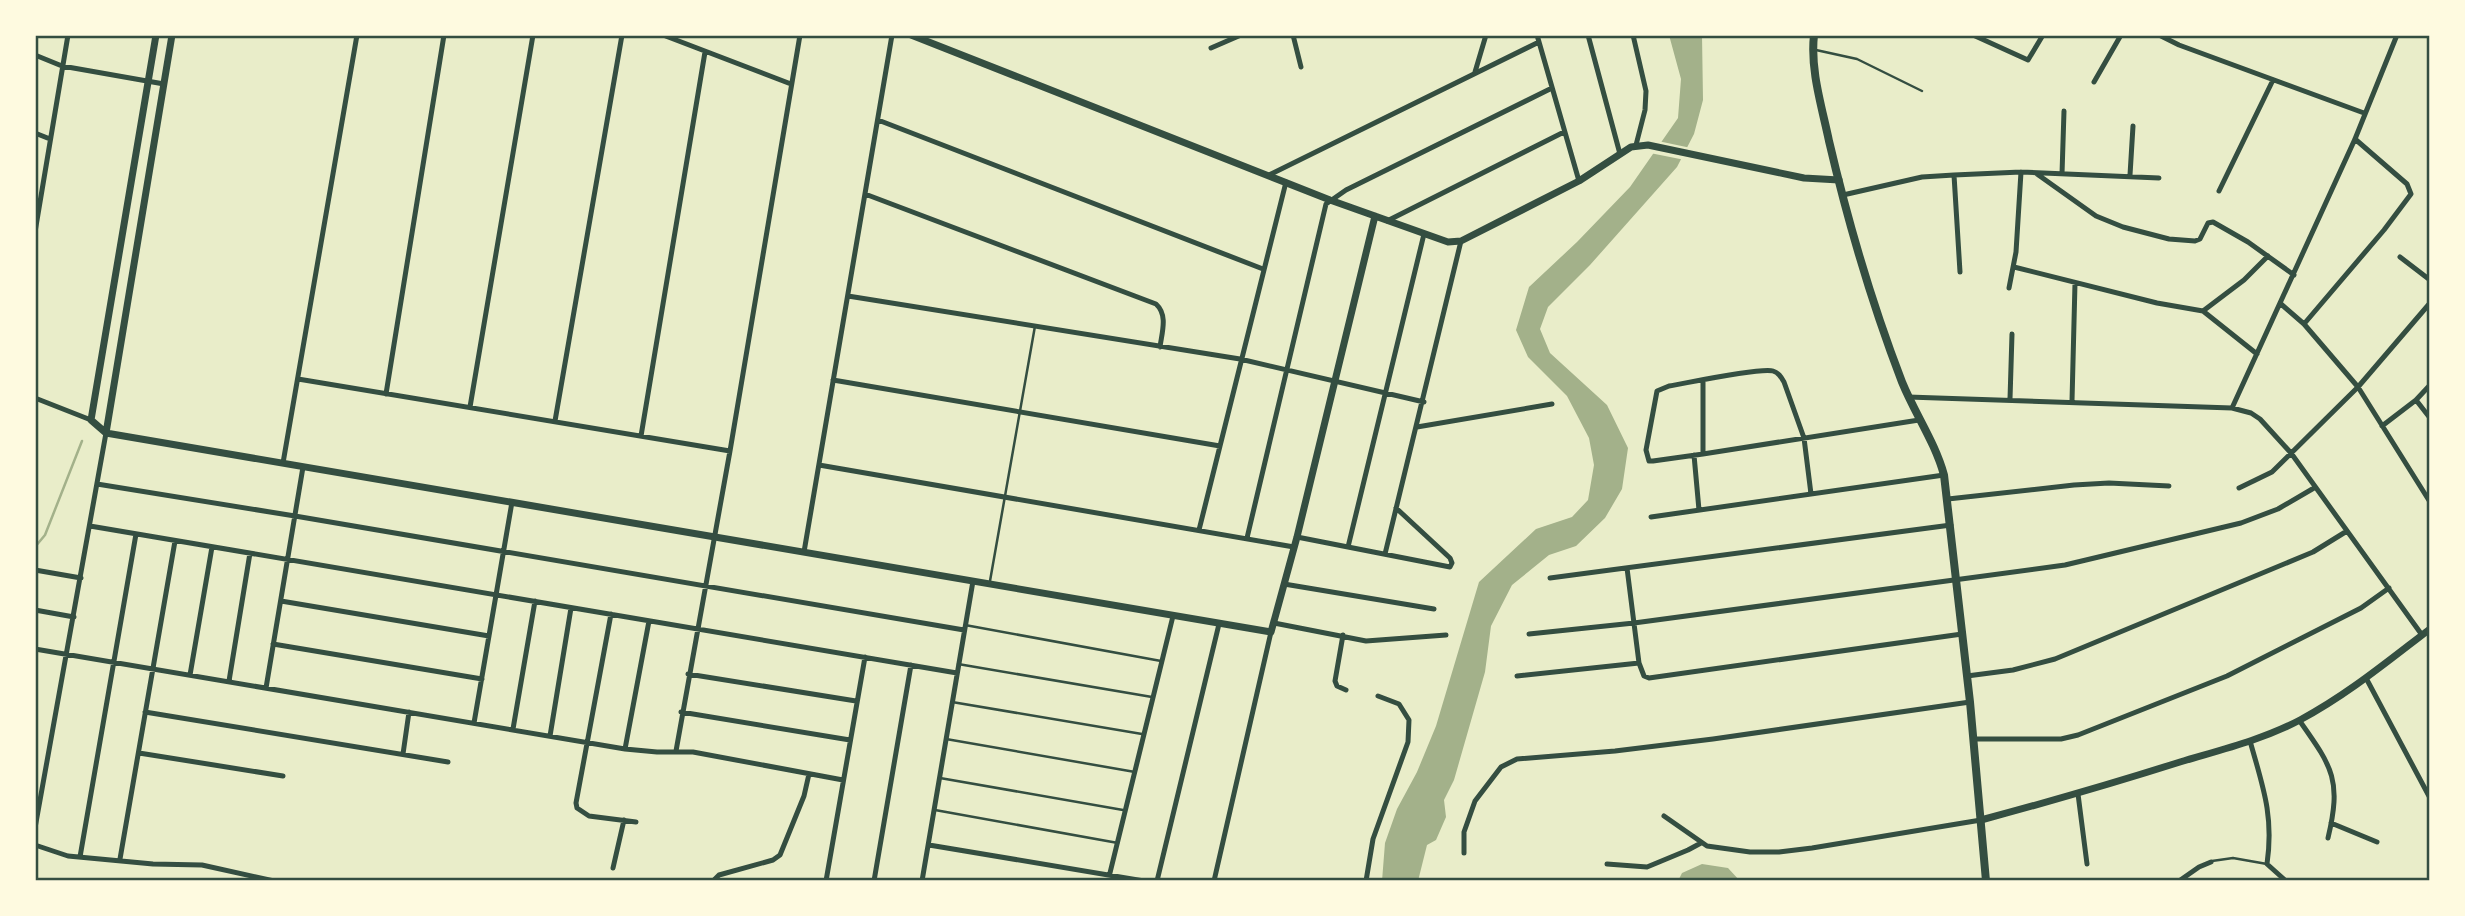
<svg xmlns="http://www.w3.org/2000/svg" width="2465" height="916" viewBox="0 0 2465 916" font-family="Quicksand,sans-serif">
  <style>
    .water { fill: #a3b18a }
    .pier { fill: #e9edc9 }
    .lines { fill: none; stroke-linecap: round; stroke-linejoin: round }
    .stream { stroke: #a3b18a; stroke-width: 2.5 }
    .service { stroke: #344e41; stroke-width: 2.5 }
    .minor { stroke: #344e41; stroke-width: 5 }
    .tertiary { stroke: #344e41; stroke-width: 7 }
    .secondary { stroke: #344e41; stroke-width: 8 }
    .neatline { fill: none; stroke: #344e41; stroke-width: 2.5 }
  </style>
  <rect width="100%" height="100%" fill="#e9edc9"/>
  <path class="water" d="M1669,35H1702L1703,100L1694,134L1677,167L1590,265L1548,307L1540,329L1550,353L1607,405L1628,448L1622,489L1605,518L1576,546L1549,555L1512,585L1491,626L1485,672L1454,780L1444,800L1446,817L1436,840L1427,845L1418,881H1382L1385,843L1397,809L1417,772L1436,726L1479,582L1536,529L1572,517L1588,500L1594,465L1589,438L1567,396L1528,357L1516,330L1529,287L1577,242L1630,187L1678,118L1681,79Z
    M1702,864L1728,868L1740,881H1678L1682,873Z"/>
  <path class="pier" d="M1658,141L1691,148L1685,160L1650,153Z"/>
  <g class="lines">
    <path class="stream" d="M35,547L45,535L82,441"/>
    <path class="service" d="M1816,50L1857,59L1922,91
      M990,581L1035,326
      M965,625L1161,661
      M958,664L1152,697
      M952,702L1142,734
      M946,739L1135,772
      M940,778L1123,810
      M935,810L1118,843
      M2212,861L2233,858L2267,864
      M923,879L934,881"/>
    <path class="minor" d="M663,35L791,84
      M1293,35L1301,67
      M1537,35L1579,181
      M1588,35L1620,154
      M1633,35L1646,91L1645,110L1636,145
      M1973,35L2028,60L2043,35
      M2159,35L2179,45L2364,113
      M1211,48L1241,35
      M35,55L62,66L164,84
      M1475,72L1486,35
      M2094,82L2121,35
      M878,120L1263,269
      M35,133L50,139
      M2037,174L2096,216L2123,227L2169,239L2195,241L2200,239L2208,223L2213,222L2248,242L2294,275
      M2062,174L2064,111
      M1269,175L1539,42
      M1954,175L1960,272
      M2130,175L2133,126
      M2219,191L2273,80
      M865,194L1156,304C1168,315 1162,332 1160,347
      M1843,195L1922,177L1954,175L2021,172L2159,178
      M1387,221L1564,132
      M35,232L68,35
      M2400,257L2430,280
      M2014,267L2157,303L2203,311L2257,354
      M2009,288L2016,252L2021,172
      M848,296L1240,359L1424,402
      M2281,304L2304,324L2358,387L2430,502
      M2203,311L2244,280L2268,256
      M2304,324L2384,230L2411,194L2407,184L2355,139
      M298,379L730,451
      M833,380L1220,446
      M386,394L444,35
      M1908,397L2232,408L2251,413L2260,419L2291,453L2422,635
      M35,398L91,420
      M2010,399L2012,334
      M2416,400L2430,418
      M2072,401L2075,283
      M470,407L533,35
      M2232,408L2355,139L2397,35
      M555,421L622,35
      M2382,426L2416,400L2430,385
      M1417,427L1552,404
      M641,436L705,52
      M1703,454V380
      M1694,455L1699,510
      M283,463L357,35
      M819,465L1294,547
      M97,484L295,516L964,630
      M2239,488L2272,472L2358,387L2430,303
      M1811,494L1804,438L1784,382C1781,377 1779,373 1773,371C1761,367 1687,383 1669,386L1657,391L1646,450L1649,461H1653L1703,454L1919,420
      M1948,499L2074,485L2109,483L2169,486
      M1651,517L1944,475
      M90,526L957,673
      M1199,530L1286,182
      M1297,537L1450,567L1452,563L1450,558L1396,508
      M1247,538L1326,204L1346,190L1552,88
      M1348,547L1424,234
      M804,552L892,35
      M1385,554L1461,241
      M1627,568L1639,663L1644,676L1649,678L1962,634
      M35,570L81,578
      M1550,578L1951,525
      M1284,584L1434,609
      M281,601L489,636
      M35,610L74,617
      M611,614L576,803L577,808L589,816L636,822
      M1274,623L1366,641L1446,635
      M1529,634L1634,623L2065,565L2241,523L2278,509L2314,488
      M1343,635L1335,681L1337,686L1346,690
      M273,644L482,679
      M35,649L625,749L657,752H693L843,780
      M688,674L856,701
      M190,675L212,547
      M1517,676L1639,663
      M1967,676L2013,670L2055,659L2313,552L2347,531
      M2366,678L2430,798
      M229,681L250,553
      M266,688L303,467
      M145,712L448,762
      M681,712L850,740
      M2299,720C2332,767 2342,779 2328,838
      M474,723L512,502
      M513,729L535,601
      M550,736L571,608
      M1973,739H2061L2078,735L2227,676L2361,608L2389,588
      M2250,741C2263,787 2274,816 2267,864L2286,881
      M625,749L649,621
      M676,751L730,451L800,35
      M139,753L283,776
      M403,754L409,712
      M2078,794L2087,864
      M1664,816L1707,846L1750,852H1779L1812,848L1981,820
      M2331,823L2377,842
      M35,828L106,433
      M35,845L68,856L153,864L202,865L274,881
      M929,845L1144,881
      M1464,853V832L1475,801L1501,767L1517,759L1615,751L1713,739L1970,702
      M80,857L136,534
      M120,859L175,541
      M1607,864L1647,867L1688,850L1701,843
      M613,868L624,820
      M713,881L719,875L773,860L780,855L804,796L809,774
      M826,881L865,657
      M874,881L911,665
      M922,881L973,581
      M1108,881L1173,616
      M1157,881L1219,624
      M1214,881L1271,632
      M1366,881L1373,839L1408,742L1409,720L1399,704L1378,696
      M2179,881L2199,867L2211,862"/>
    <path class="tertiary" d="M156,35L91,420L106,433L1271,632L1297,537L1375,216
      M911,35L1330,200L1448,242L1461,241L1579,181L1631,147L1648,145L1804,178L1839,180
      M106,433L172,35
      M1981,820C2048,802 2114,783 2180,762C2220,750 2262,740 2300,720C2347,695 2388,661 2430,629"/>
    <path class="secondary" d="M1814,35C1810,70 1822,107 1829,141C1848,222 1872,304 1902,382C1915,414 1935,442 1944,475L1970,702L1986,881"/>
  </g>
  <rect width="2465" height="916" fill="none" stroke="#fefae0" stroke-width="74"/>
  <rect x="37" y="37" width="2391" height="842" class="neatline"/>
</svg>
